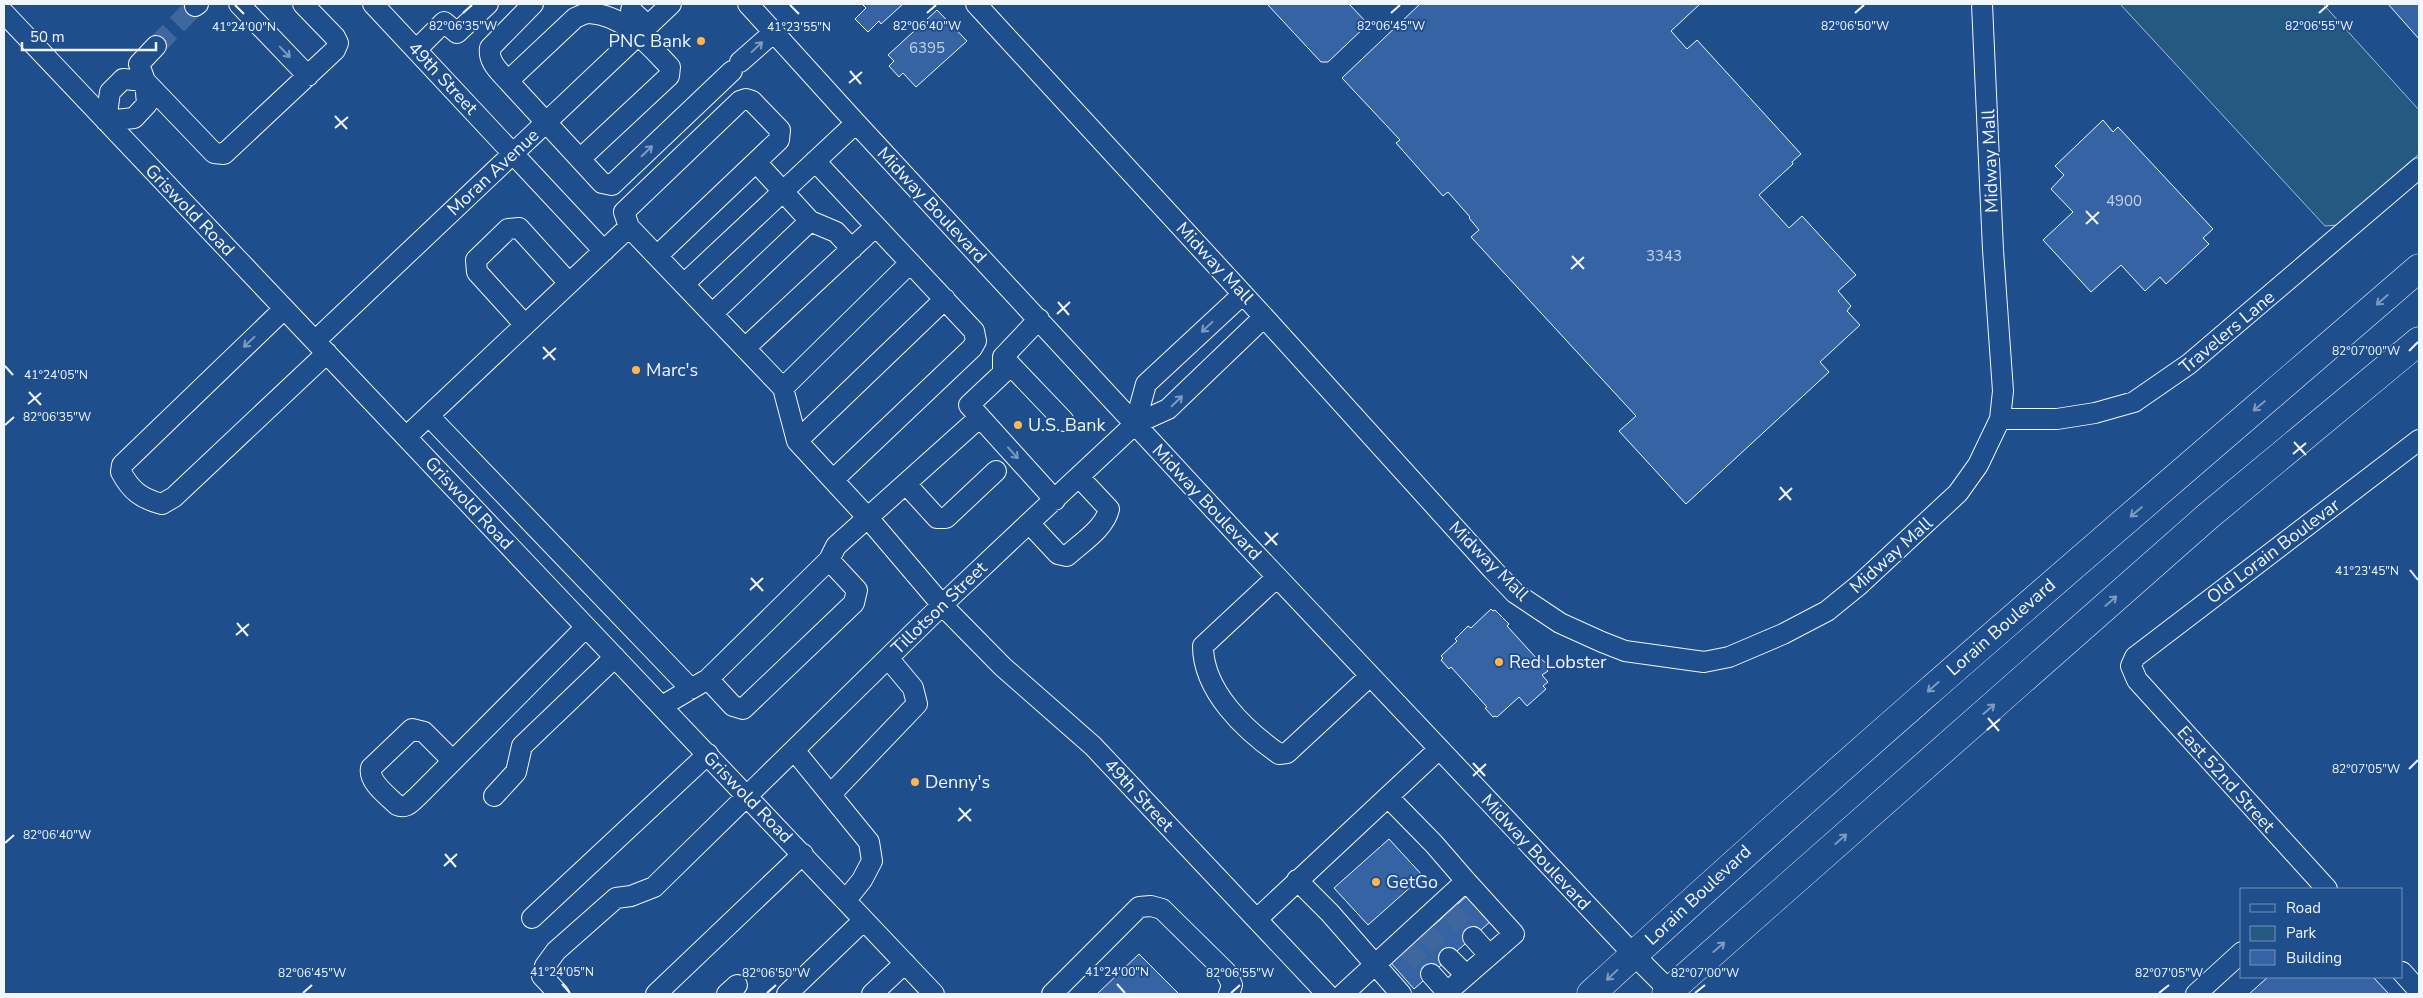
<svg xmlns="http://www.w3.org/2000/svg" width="2423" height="998" viewBox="0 0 2423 998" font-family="'Nunito Sans',sans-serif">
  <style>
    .green { fill: #245a82; stroke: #a8bbd7 }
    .building { fill: #3563a3; stroke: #f2f6ff }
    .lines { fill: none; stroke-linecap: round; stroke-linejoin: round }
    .minor-tunnel { stroke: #3f679d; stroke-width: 20; stroke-dasharray: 20 10; stroke-linecap: butt }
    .minor-casing { stroke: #f2f6ff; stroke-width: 22 }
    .highway-casing { stroke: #f2f6ff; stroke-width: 29 }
    .minor { stroke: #1f4e8c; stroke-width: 20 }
    .highway { stroke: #1f4e8c; stroke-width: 28 }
    .oneway { stroke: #7e9ac0 }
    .ticks { fill: none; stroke: #f2f6ff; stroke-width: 2 }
    .poi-dot { fill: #ffb74d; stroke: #1f4e8c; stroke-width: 2 }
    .labels { text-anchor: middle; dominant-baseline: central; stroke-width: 4; stroke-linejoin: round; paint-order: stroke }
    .number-label { font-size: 15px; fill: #c3d1e8 }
    .poi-label { font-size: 18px; fill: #f2f6ff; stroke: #1f4e8c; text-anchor: start }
    .street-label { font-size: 18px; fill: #f2f6ff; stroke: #1f4e8c }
    .ticks-label { font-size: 12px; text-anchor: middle; fill: #f2f6ff; stroke: #1f4e8c; stroke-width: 4; stroke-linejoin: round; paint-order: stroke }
  </style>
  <rect width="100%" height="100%" fill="#1f4e8c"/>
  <path class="green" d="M2120,4H2323L2419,110V154L2338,225L2325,226Z"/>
  <path class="building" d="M862,4H903L881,24L879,21L868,32L855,19L866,8Z
    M1267,4H1349L1368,24L1328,62H1321Z
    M1420,4H1700L1671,31L1687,49L1697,40L1801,154L1792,162L1793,164L1759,195L1789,228L1802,216L1856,275L1838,291L1851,306L1847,311L1860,325L1820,362L1829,372L1686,504L1619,431L1636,416L1471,237L1479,230L1469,218L1470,217L1448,192L1443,196L1396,143L1400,140L1342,78Z
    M2388,4H2419V39Z
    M937,10L967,41L916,87L903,73L899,77L889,66L894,61L888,55Z
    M2103,120L2113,132L2118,127L2213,229L2203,238L2209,244L2166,284L2160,277L2145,291L2121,265L2091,292L2043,240L2073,212L2051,189L2064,175L2055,166Z
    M1491,609L1493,611L1495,610L1509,624L1507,626L1538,660L1540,658L1549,666L1546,669L1548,671L1542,675L1548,682L1543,686L1546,689L1527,706L1519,697L1497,717L1495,716L1493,717L1485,708L1487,707L1451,667L1449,669L1441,660L1443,658L1441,656L1457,641L1455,639L1468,626L1471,628Z
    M1389,839L1423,876L1368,925L1334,888Z
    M1468,895L1491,921L1414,989L1391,963Z
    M1139,954L1179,994H1097Z
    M2268,977H2373L2389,994H2249Z"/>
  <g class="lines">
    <path class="minor-tunnel" d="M156,46L195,6
      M1450,911L1473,937
      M1426,932L1449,958
      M1407,948L1431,974"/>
    <g class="minor-casing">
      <path id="minor" d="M239,4L308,76
        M373,4L604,251
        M748,4L856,123L1246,544L1634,955L1673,994
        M976,4L1264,317L1493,570L1515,593L1560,623L1602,642L1625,651L1704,662L1729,657L1783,634L1827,611L1859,585L1958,493L1978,465L2000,419L2003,391L1993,250L1982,4
        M195,6L198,4
        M631,10L648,26
        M4,13L934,994
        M156,46L139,64L145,81L147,104L134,118L106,121L110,92L123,79L145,81L214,153L224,154L335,50L338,43L335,37L303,4
        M416,50L444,22L457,33L488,4
        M740,62L774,32
        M508,81C499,71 488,62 490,48L533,4
        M580,159L669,76L670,67C648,44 624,15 589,13C585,13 579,16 575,18L508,81L602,183L612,185L732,71
        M815,161L974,331L976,341L972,348L833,480
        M756,162L810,221L836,232L852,249
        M657,256L779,140L780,130L752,101L746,99L740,101L624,212L629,227L783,388L797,441L868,518L942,605L1003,667L1093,746L1327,994
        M684,284L856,123
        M284,309L122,465L121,472C131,491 142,499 162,504L174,497L327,353
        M712,314L810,221
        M1039,319L1003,357V373L969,405L1055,500
        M525,325L477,272L476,260L508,229L519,228L569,283
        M315,341L671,4
        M745,348L876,226
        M1003,357L1064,421
        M783,388L910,263
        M429,416L691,689
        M2000,419H2057L2095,413L2134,402L2189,364L2419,168
        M1135,424L1146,384L1243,294
        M406,437L629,227
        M797,441L945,299
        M906,484L937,518H946L996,471
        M1029,523L1058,554L1067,556C1081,543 1105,528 1109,509L1079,477
        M1277,577L1203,646C1203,691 1245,730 1279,754L1287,753L1370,676
        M708,679L733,706L743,709L854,603L857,590L829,560
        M662,706L708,679L829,560L836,546L980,417
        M794,750L869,842L872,861L862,880L846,900
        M453,761L424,732L412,729L371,768C368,782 388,796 397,805C406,809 410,803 417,797L586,627
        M831,794L917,704L913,688L888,658
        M494,796L516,772L522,746L615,657
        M1297,880L1330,913L1401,994
        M2327,889L2137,680L2131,666L2135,657L2419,440
        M532,918L708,754
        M1257,919L1439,749
        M1473,937L1489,955
        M1449,958L1466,975
        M2402,972L2419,991
        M1431,974L1447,992
        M559,994L542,976L545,966L556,951L616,898L631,896L654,887L942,605L1029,523L1135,424L1168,409L1264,317
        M656,994L803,854
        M727,994L737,985
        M787,994L864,920
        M872,994L905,963
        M1052,994L1139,907L1151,906L1162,909L1226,972L1232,985L1229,994
        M1343,994L1466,881L1434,844L1388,797
        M1445,994L1514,934L1466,881
        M2196,994L2242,952"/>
    </g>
    <g class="highway-casing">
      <path id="highway" d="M1591,994C1861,745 2141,508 2419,268
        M1666,994L2207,517L2419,341"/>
    </g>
    <use href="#minor" class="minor"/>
    <use href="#highway" class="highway"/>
  </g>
  <defs><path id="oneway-shaft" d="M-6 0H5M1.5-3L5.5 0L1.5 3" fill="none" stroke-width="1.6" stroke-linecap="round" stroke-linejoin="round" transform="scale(1.25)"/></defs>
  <g class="oneway">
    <use href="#oneway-shaft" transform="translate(757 47) rotate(-43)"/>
    <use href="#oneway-shaft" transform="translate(285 52) rotate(46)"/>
    <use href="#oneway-shaft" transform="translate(647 151) rotate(-44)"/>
    <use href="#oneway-shaft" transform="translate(2382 300) rotate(139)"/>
    <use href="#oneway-shaft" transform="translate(1207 327) rotate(137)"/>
    <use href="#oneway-shaft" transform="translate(249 342) rotate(137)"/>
    <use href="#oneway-shaft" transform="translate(1177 401) rotate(-44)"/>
    <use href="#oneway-shaft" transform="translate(2259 406) rotate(140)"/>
    <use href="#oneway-shaft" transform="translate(1013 453) rotate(48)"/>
    <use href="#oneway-shaft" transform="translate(2136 512) rotate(140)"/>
    <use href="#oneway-shaft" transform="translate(2111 601) rotate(-41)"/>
    <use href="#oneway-shaft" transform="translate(1933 687) rotate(139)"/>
    <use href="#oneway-shaft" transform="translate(1989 709) rotate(-41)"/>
    <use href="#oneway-shaft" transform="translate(1841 839) rotate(-41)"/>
    <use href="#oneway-shaft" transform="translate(1719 947) rotate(-41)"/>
    <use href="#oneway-shaft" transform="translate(1612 975) rotate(137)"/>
  </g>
  <path class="ticks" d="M235,5L244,14M790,5L799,14M463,13L472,5M927,13L936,5M1391,13L1400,5M1855,13L1864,5M2319,13L2328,5M850,71L861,84M849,83L862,72M335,116L347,129M335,128L348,117M2086,211L2098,224M2086,224L2099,212M1572,256L1584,269M1571,269L1584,257M1058,302L1069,315M1057,314L1070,302M543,347L555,360M2409,351L2418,342M543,359L556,348M5,366L13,375M29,392L41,405M28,404L41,393M5,425L14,417M2294,442L2306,455M2293,454L2306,443M1780,487L1791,500M1779,500L1792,488M1265,532L1277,545M1265,545L1278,533M2410,570L2418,580M751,578L763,591M750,590L763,578M237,623L248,636M236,635L249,624M1988,718L1999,731M1987,730L2000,719M1473,763L1485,776M2409,769L2418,760M1473,776L1486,764M959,808L971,821M958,821L971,809M5,843L14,835M445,854L456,867M444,866L457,854M562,984L570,993M1117,984L1125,993M303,993L312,985M767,993L776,985M1231,993L1240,985M1695,993L1705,985M2159,993L2169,985"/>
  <g class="poi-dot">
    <circle cx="701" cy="41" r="5"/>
    <circle cx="636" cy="370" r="5"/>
    <circle cx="1018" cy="425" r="5"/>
    <circle cx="1499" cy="662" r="5"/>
    <circle cx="915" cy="782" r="5"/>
    <circle cx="1376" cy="882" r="5"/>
  </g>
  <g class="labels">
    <g class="number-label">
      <text x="927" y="48">6395</text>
      <text x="2124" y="201">4900</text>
      <text x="1664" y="256">3343</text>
    </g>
    <g class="poi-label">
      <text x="691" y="41" text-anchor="end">PNC Bank</text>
      <text x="646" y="370">Marc's</text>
      <text x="1028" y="425">U.S. Bank</text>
      <text x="1509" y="662">Red Lobster</text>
      <text x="925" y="782">Denny's</text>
      <text x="1386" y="882">GetGo</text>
    </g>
    <g class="street-label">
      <text transform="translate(443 78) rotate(47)">49th Street</text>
      <text transform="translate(1990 161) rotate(-92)">Midway Mall</text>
      <text transform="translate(493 172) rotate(-43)">Moran Avenue</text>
      <text transform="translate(932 205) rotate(47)">Midway Boulevard</text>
      <text transform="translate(190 210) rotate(46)">Griswold Road</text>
      <text transform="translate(1215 263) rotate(47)">Midway Mall</text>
      <text transform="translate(2227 332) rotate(-40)">Travelers Lane</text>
      <text transform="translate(1207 502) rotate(47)">Midway Boulevard</text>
      <text transform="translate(469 503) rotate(47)">Griswold Road</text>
      <text transform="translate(2273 551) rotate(-37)">Old Lorain Boulevar</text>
      <text transform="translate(1891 555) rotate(-42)">Midway Mall</text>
      <text transform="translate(1489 561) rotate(45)">Midway Mall</text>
      <text transform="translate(939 608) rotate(-44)">Tillotson Street</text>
      <text transform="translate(2001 627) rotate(-41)">Lorain Boulevard</text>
      <text transform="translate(2226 779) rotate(48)">East 52nd Street</text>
      <text transform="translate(1139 795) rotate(47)">49th Street</text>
      <text transform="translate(748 797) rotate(46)">Griswold Road</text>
      <text transform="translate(1536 852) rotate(47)">Midway Boulevard</text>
      <text transform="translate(1698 895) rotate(-43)">Lorain Boulevard</text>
    </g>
  </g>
  <g class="ticks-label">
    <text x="463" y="30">82°06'35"W</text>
    <text x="927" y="30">82°06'40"W</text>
    <text x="1391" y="30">82°06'45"W</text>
    <text x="1855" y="30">82°06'50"W</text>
    <text x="2319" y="30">82°06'55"W</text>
    <text x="244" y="31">41°24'00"N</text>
    <text x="799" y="31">41°23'55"N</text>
    <text x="2366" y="355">82°07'00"W</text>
    <text x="56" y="379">41°24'05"N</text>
    <text x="57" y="421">82°06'35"W</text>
    <text x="2367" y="575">41°23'45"N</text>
    <text x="2366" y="773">82°07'05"W</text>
    <text x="57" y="839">82°06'40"W</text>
    <text x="562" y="976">41°24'05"N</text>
    <text x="1117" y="976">41°24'00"N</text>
    <text x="312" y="977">82°06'45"W</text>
    <text x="776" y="977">82°06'50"W</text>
    <text x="1240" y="977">82°06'55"W</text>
    <text x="1705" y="977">82°07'00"W</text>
    <text x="2169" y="977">82°07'05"W</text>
  </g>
  <rect width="2423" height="998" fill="none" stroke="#f2f6ff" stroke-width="10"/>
  <rect x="2240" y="888" width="162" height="90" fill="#1f4e8c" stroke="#7391ba"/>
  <rect x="2250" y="904" width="25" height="8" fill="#1f4e8c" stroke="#7391ba"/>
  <text x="2286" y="913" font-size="15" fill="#f2f6ff">Road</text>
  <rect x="2250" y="926" width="25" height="15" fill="#245a82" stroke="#7391ba"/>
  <text x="2286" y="938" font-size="15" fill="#f2f6ff">Park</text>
  <rect x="2250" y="950" width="25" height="15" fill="#3563a3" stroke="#7391ba"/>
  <text x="2286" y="963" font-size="15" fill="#f2f6ff">Building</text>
  <path d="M22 42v8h134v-8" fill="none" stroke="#f2f6ff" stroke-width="2.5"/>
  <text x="30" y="42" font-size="15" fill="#f2f6ff" stroke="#1f4e8c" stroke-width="4" paint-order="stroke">50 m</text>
</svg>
